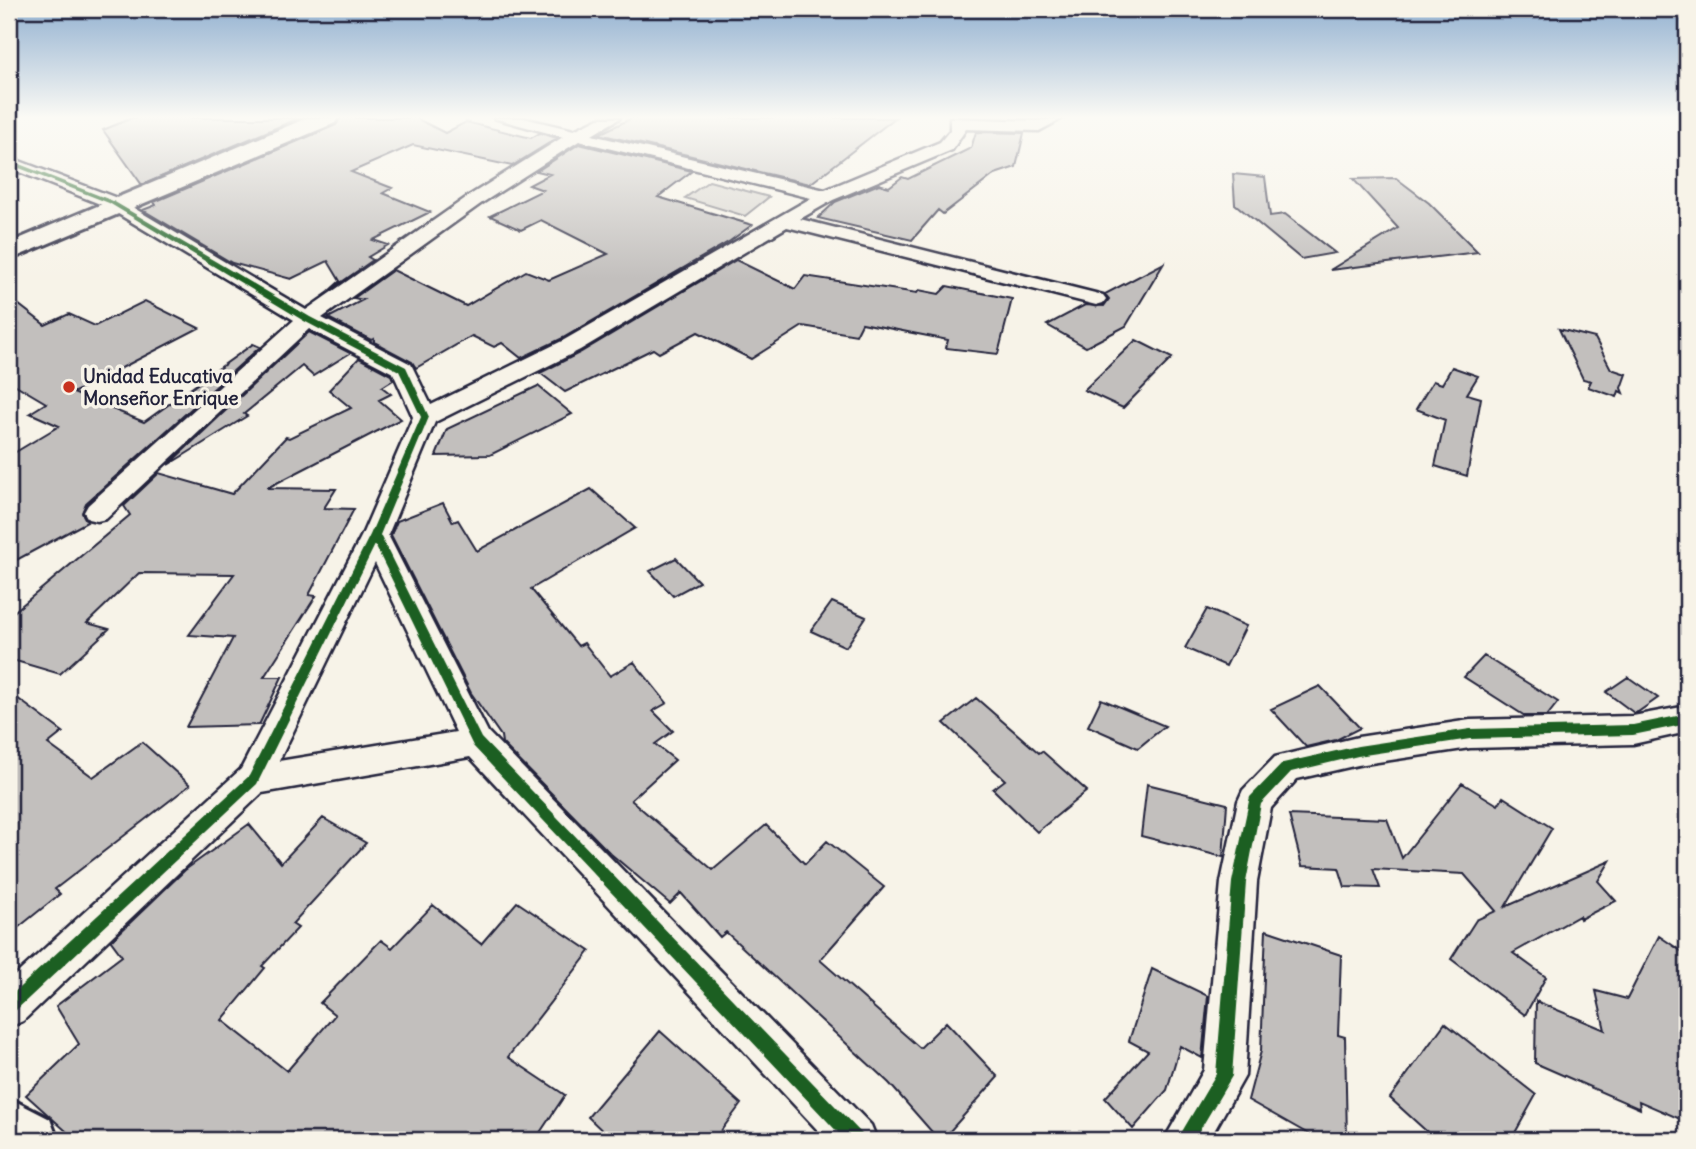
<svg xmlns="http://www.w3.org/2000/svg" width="1696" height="1149" viewBox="0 0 1696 1149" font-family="Delius,sans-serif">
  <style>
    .green { fill: #d8d5cf; stroke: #7d7c85; stroke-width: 2 }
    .building { fill: #c2bfbd; stroke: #22223b; stroke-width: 2 }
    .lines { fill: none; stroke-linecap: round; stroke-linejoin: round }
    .street-casing { stroke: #22223b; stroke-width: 5 }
    .secondary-casing { stroke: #22223b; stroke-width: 6 }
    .street { fill: #f7f3e8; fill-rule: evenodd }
    .secondary { fill: #f7f3e8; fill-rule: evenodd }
    .cycleway-casing { stroke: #f7f3e8; stroke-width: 5 }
    .cycleway { fill: #1b5e20; fill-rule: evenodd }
    .poi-dot { fill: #c8321e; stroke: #f7f3e8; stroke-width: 2.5 }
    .labels { text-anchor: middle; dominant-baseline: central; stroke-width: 7; stroke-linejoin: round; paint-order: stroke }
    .poi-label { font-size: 19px; font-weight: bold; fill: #22223b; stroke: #f7f3e8; text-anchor: start }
  </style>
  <rect width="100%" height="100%" fill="#f7f3e8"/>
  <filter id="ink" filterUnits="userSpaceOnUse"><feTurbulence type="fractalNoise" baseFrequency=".0143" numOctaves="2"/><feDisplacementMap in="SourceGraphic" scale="14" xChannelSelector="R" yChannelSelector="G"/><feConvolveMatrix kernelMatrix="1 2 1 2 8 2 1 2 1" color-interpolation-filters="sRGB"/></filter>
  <g filter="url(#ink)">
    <path class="green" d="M709,181L769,197L745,216L685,198Z"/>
    <path class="building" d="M132,118H299L142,185L103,130Z
      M340,118H416L445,133L466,122L531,138L540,133L557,138L512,166L413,145L351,172L392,188L383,193L430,212L373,240L388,245L368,257L373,260L329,291L340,281L328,261L291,279L232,263L143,210L156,205L154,202L336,125Z
      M632,118H895L810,184L599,134Z
      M976,132L1024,133L1016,167L995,174L943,214L938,210L912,240L818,218L835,202L879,184L889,187L902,177L908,179L971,148Z
      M579,144L692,171L658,197L752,225L730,241L563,338L521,358L502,343L494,347L472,336L416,368L412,362L374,342V339L371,340L328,318L363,300L354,298L393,270L466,306L526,271L549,280L608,254L541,220L521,230L490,216L543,190L529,185L550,174L537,171Z
      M1233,174L1265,177L1270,216L1285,214L1335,253L1301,259L1235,204Z
      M1396,178L1429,203L1478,252L1330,270L1398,228L1353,179Z
      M736,260L795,289L805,276L917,293L919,290L939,294L947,286L1012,299L998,354L946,348L948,340L862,323L856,335L803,326L751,359L698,332L659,353L653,349L565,392L540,373L581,352Z
      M1164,263L1126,326L1086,347L1047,325L1085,305L1104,306L1109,299L1105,294Z
      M9,297L45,325L69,314L95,326L145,301L199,328L73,393L144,422L253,344L260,347L86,503L82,513L87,522L9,564V456L59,426L30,413L46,403L9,381Z
      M1559,329L1595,338L1611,369L1626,374L1621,388L1623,393L1619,391L1617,397L1588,387L1591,381L1583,379Z
      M309,332L350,353L313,376L302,366L244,414L247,416L168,465Z
      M1136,340L1172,358L1123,408L1084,390Z
      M359,358L391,375L393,380L382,387L391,394L379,400L401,419L267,488L336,489L324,508L354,509L309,595L316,596L264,677H282L259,725L186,727L233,638L189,635L234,574L139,573L87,623L109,629L60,674L9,659V616L130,515L124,506L159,473L232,494L286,437L289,438L351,408L329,390Z
      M1452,367L1478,376L1467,394L1481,398L1467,476L1435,466L1445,420L1416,409L1433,381L1442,384Z
      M538,386L572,414L490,455L436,456L447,429Z
      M591,489L635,528L531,589L578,646L584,643L610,676L634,662L667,703L653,711L673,731L655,744L675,760L631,800L713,870L766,825L805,864L827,841L884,887L820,960L920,1048L946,1022L998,1077L942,1140H939L889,1083L726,932L720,937L681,893L670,904L611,854L502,743L501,736L471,693L391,535L397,521L443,503L453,522L458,520L477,551Z
      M676,558L699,582L673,596L650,571Z
      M832,602L866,617L846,647L811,631Z
      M1207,609L1246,626L1226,666L1185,648Z
      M1484,656L1558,702L1547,716H1525L1464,677Z
      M1628,677L1658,698L1638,712L1634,713L1606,692Z
      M1320,686L1360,728L1336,740L1306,747L1271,709Z
      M9,692L63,732L48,744L93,777L142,742L190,785L55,889L60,894L9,935Z
      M976,698L1039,753L1042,751L1087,791L1037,832L993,789L1005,780L944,723Z
      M1101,699L1165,726L1138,748L1088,726Z
      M1462,783L1498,805L1503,797L1552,828L1505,907L1610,861L1598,881L1616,901L1580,919L1579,916L1513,953L1546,977L1525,1015L1451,959L1476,920L1496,911L1464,874L1373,869L1380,888L1345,887L1339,868L1302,866L1289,815L1387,819L1402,858Z
      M1147,784L1227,804L1223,857L1141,836Z
      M323,818L366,843L292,924L298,928L262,966L265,968L222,1020L287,1071L335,1015L320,1003L381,940L392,948L433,905L481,944L517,902L590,951L508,1057L565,1095L535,1140H76L26,1095L79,1044L56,1006L122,956L111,941L185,870L249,824L281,863Z
      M1266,930L1341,955L1338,1035L1345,1037L1347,1140H1310V1135L1248,1100L1261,1051Z
      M1659,936L1687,955V1122L1639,1101L1640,1109L1535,1063L1536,1001L1605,1030L1596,991L1627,999Z
      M1152,969L1208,996L1202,1058L1180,1046L1167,1090L1133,1129L1105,1098L1148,1051L1129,1041Z
      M1445,1023L1536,1095L1511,1140H1436L1390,1098Z
      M660,1031L741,1104L714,1140H612L588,1117Z"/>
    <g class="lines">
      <g class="street-casing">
        <path id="street" d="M494,118H523L574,130L599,118H620L592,135L825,190L940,142L950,130V118L1036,121L1063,118L1039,131L966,129L952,150L833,200L800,219L1103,295L1106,299L1103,303L1096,305L787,227L580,350L435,422L388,535L488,732L871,1125L877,1140H827L470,757L262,793L23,1021L9,1027V981L241,769L362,535L413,417L393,373L309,329L106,519L97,521L88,519L84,512L88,505L294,320L105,206L9,168V157L117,198L306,310L470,195L563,137ZM579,141L811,198L564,340L431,405L411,364L322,318L482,203ZM375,563L456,732L279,761Z
          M1687,706V732L1633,744L1470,748L1358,765L1297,779L1271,808L1257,882L1245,1076L1209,1140H1164L1204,1070L1221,882L1238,801L1243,790L1275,757L1358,737L1470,720L1633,716Z"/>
      </g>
      <g class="secondary-casing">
        <path id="secondary" d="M307,118H338L335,123L9,260V243Z
          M9,1098L50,1119L58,1140H9Z"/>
      </g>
      <use href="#street" class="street"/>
      <use href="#secondary" class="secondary"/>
      <g class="cycleway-casing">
        <path id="cycleway" d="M9,160L113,201L310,317L406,367L429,417L380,535L481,738L862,1134L864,1140H845L473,746L375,545L257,784L14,1012L9,1014V997L249,776L370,535L421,417L399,371L304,321L109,203L9,164Z
          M1687,714V724L1633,735L1470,739L1358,756L1291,772L1261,804L1246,882L1232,1076L1194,1140H1177L1216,1074L1232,882L1249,801L1250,797L1283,763L1358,746L1470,729L1633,725Z"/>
      </g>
      <use href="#cycleway" class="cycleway"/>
    </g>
  </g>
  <linearGradient id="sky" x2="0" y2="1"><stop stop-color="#91b0d0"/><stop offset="0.42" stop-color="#fbfaf5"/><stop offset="1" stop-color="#fbfaf5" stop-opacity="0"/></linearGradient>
  <rect width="1696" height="279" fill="url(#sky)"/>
  <circle class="poi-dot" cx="69" cy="387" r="7"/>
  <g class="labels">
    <g class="poi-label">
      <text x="83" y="376">Unidad Educativa<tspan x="83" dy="22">Monseñor Enrique</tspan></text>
    </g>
  </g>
  <rect width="1696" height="1149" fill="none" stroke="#f7f3e8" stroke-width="35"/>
  <rect x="18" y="18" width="1661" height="1114" fill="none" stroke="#22223b" stroke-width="2.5" filter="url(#ink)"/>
</svg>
